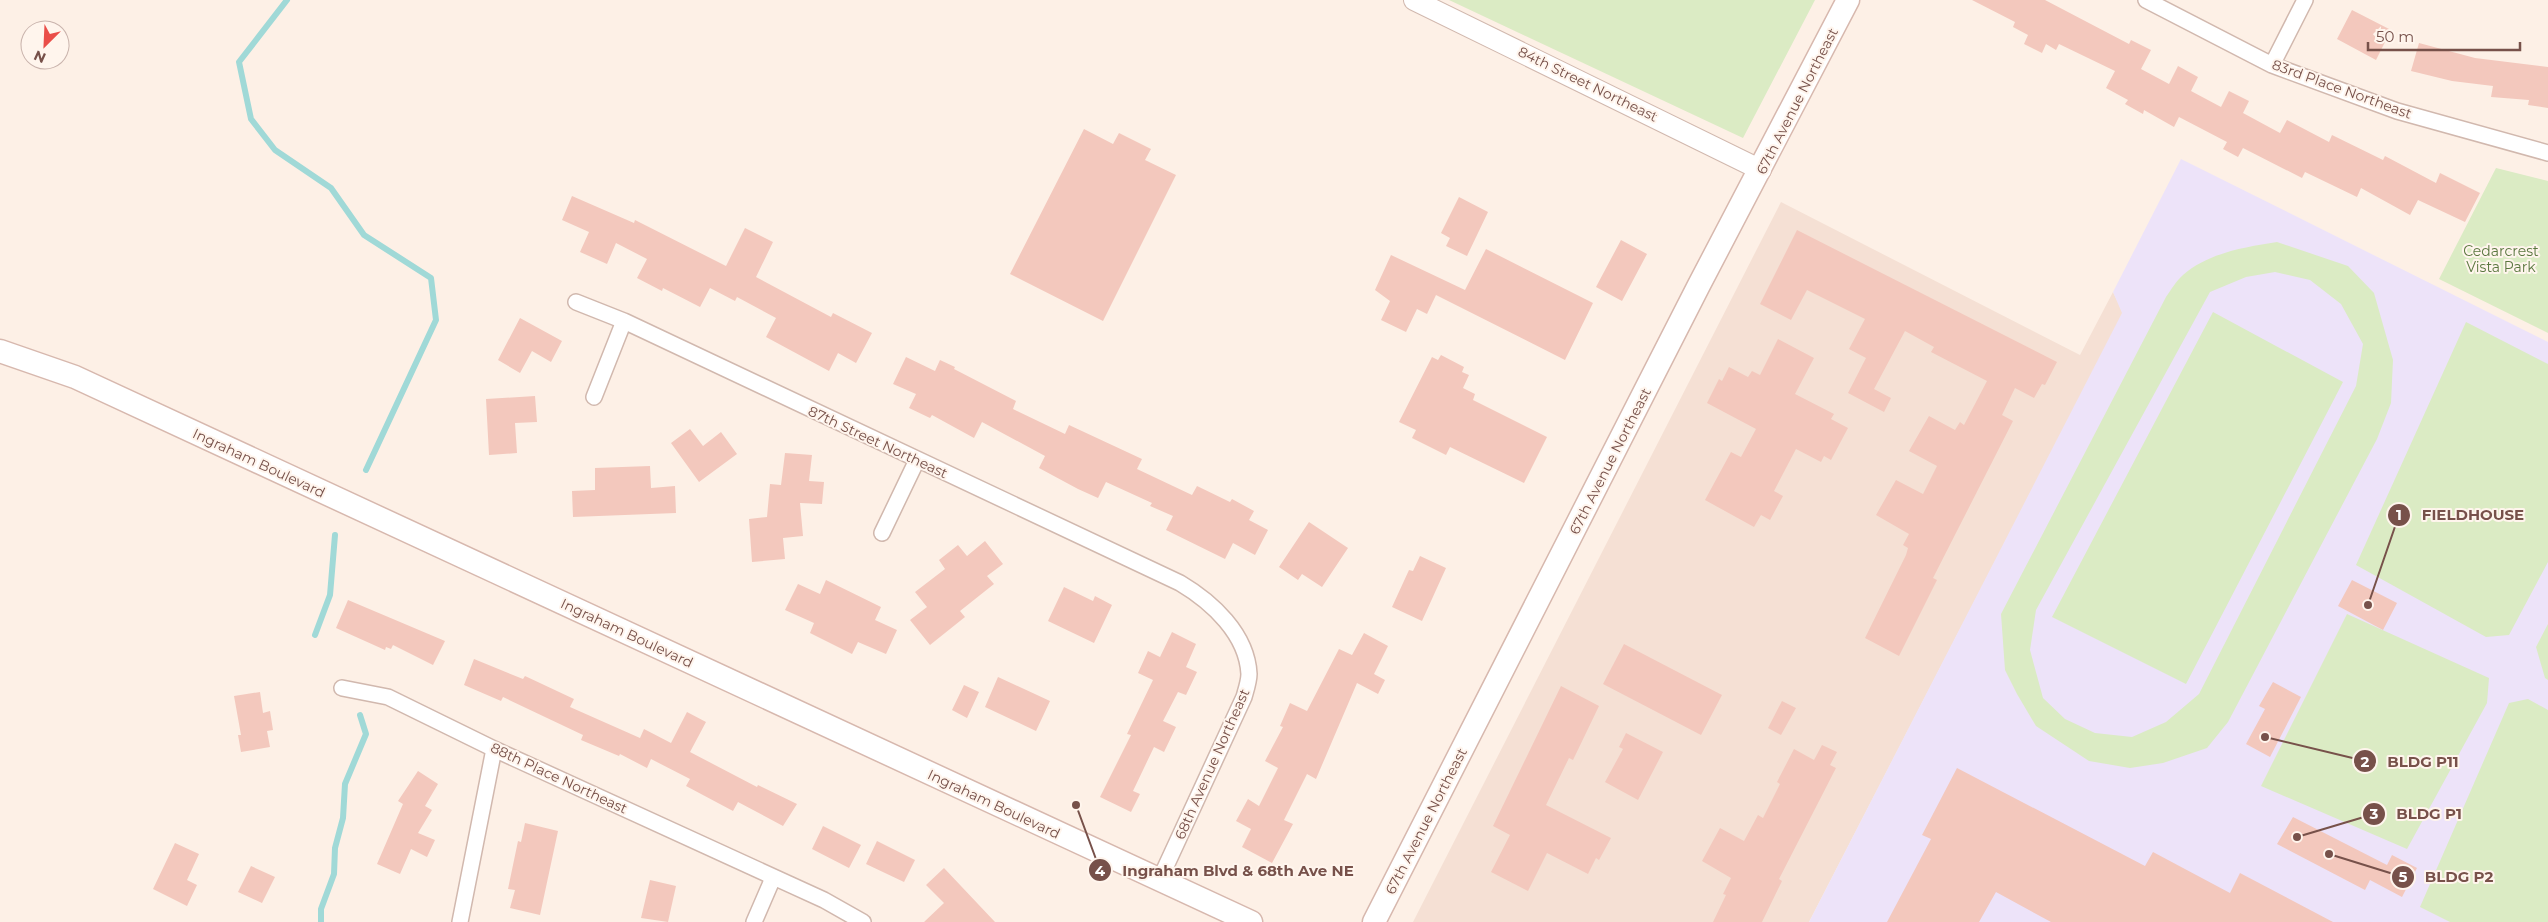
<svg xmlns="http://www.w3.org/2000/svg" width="2548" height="922" viewBox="0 0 2548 922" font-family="Montserrat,sans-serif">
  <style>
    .residential { fill: #f5e0d4 }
    .education { fill: #ede3f9 }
    .green { fill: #dbebc4; fill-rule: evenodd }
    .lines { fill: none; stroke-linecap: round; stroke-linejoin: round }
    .stream { stroke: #a0d9d7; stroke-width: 6 }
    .building { fill: #f3c8bd }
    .minor-casing { stroke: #d1b8ae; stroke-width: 18 }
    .tertiary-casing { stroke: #d1b8ae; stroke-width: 22 }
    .secondary-casing { stroke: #d7b8ae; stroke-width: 25 }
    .minor { stroke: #fff; stroke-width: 15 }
    .tertiary { stroke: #fff; stroke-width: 20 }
    .secondary { stroke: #fff; stroke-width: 22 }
    .labels { text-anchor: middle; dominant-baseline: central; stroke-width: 4; stroke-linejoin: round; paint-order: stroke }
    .street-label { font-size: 14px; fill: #77514a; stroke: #fff5ed }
    .park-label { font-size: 14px; fill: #5a773f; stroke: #fff5ed }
    .leader { fill: none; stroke: #77514a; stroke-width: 2 }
    .callout-dot { fill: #77514a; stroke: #fff5ed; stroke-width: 2 }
    .mark-label { font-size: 15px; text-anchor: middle; font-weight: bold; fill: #fff }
    .callout-label { font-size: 15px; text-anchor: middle; font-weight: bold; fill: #77514a; stroke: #fff5ed; stroke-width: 4; stroke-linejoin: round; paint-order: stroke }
  </style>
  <rect width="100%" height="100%" fill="#fdf0e6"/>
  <path class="residential" d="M1781,202L2080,355L2113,292L2123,313L1809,922H1413Z"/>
  <path class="education" d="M2181,159L2548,342V922H1809L2122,313L2113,292Z"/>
  <path class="green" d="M1449,0H1815L1743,138Z
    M2496,168L2548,181V333L2439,279Z
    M2277,242L2348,266L2374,293L2393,360L2391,403L2377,439L2228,722L2207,748L2163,763L2130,768L2089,761L2036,726L2017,694L2005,670L2001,614L2166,297C2171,290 2176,281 2183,275C2208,253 2245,247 2277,242ZM2275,272L2310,280L2341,304L2363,344L2356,386L2199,694L2166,722L2132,737L2095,733L2065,719L2043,698L2030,650L2036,610L2210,292L2246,277Z
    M2213,312L2343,382L2186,684L2052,617Z
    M2466,322L2548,364V562L2509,635L2486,637L2356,565Z
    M2347,614L2489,678L2487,703L2407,849L2261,786Z
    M2548,624V680L2545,678L2536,647Z
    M2528,699L2548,710V922H2450L2420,907L2509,703Z"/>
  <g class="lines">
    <path class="stream" d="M287,0L239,62L251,119L275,150L331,188L364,235L431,278L436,320L366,470
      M315,635L330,595L335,535
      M321,922V909L334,874L335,848L343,818L345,784L366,734L360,715"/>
  </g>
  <path class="building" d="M1972,0H2045L2129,44L2131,40L2151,50L2141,69L2169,84L2178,66L2198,77L2191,91L2221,107L2229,91L2249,101L2243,113L2280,133L2287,120L2329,142L2332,135L2383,160L2385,156L2436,183L2440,173L2480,193L2465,222L2418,200L2410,215L2361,188L2357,197L2305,172L2302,178L2243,148L2238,157L2223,149L2227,142L2179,117L2174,127L2144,110L2143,114L2125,104L2128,100L2106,88L2115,71L2059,44L2056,50L2046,44L2042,53L2024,44L2028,35L2013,27L2015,22Z
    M2352,10L2391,30L2376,60L2337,39Z
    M2419,43L2475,58L2548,67V108L2528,105L2529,100L2491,97L2493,86L2452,81L2411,71Z
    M1084,129L1113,144L1119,133L1151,149L1145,160L1176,175L1103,321L1010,274Z
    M572,196L634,223L635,220L726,266L745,228L773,242L756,277L831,317L833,313L872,333L856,363L838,353L829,371L766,337L776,318L737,297L735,301L710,288L700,307L663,288L662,291L637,278L647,259L616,243L607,264L580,252L589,232L562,220Z
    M1459,197L1488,212L1467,256L1446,246L1450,238L1441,233Z
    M1797,230L2057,362L2045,385L2042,384L2034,398L2015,388L2002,415L2013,421L1933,578L1937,580L1899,656L1865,638L1906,555L1908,548L1903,545L1909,534L1876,515L1896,480L1923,494L1937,466L1909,451L1929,416L1955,430L1960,422L1964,425L1987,381L1931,352L1934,347L1905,331L1874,389L1891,398L1884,412L1848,393L1866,358L1849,349L1865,319L1807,290L1791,320L1760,304Z
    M1621,240L1647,254L1622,301L1596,287Z
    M1486,249L1593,303L1565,360L1436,295L1427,314L1417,309L1406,332L1381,320L1390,301L1375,290L1391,255L1465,290Z
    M520,318L562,341L551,362L532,351L520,373L498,360Z
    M1778,339L1814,358L1795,394L1834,414L1831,419L1848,428L1831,460L1824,456L1821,462L1796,449L1774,491L1783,496L1770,520L1761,515L1754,527L1705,500L1731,452L1741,457L1756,429L1707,403L1719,379L1722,381L1729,367L1748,377L1752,371L1760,375Z
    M1441,355L1464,367L1462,372L1469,375L1463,388L1475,394L1473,400L1547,437L1524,483L1450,447L1446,455L1412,438L1416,430L1399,422L1432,357L1438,360Z
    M906,357L935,371L940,360L955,367L954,369L1016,401L1013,409L1065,434L1069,425L1142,459L1137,469L1192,495L1197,486L1230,502L1232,499L1254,511L1249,520L1268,530L1255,555L1233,543L1225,559L1166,530L1173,516L1150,506L1152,503L1106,482L1098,498L1078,489L1039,468L1045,456L982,422L974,438L932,415L930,418L909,408L916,394L893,384Z
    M535,396L537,422L515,423L517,453L489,455L486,399Z
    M690,429L703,446L721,432L737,454L699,482L671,443Z
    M785,453L812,455L809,481L824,482L822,504L800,503L803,536L783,538L785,559L752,562L749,519L767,517L770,484L781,485Z
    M650,466L651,488L675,486L676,513L573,517L572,491L595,490V468Z
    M1309,522L1348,548L1322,587L1302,574L1298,580L1279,567Z
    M985,541L1003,564L987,576L994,584L960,611L965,617L930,645L910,620L927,607L915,592L945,569L939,560L958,545L967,556Z
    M1420,556L1446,568L1422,621L1392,607L1409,570L1413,571Z
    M826,580L881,607L875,620L897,630L886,654L858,642L852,654L810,633L814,623L785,610L798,584L820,594Z
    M2352,580L2397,603L2383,630L2338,606Z
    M1064,587L1093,601L1095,596L1112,605L1094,643L1048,621Z
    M348,600L445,641L433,665L393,645L391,649L386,647L385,650L336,628Z
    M1172,632L1196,644L1186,667L1197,672L1186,695L1178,692L1163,721L1176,727L1164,752L1154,747L1133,791L1140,794L1131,812L1100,797L1131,735L1127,734L1153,680L1138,673L1148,651L1160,657Z
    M1364,633L1388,646L1374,674L1385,680L1378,694L1357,683L1316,779L1307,774L1284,820L1293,824L1272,863L1242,847L1251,829L1236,821L1248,799L1259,806L1278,768L1265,761L1283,727L1280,726L1290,703L1307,711L1339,649L1352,655Z
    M1624,644L1722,695L1701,735L1603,684Z
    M474,659L523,679L525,676L574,699L570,707L640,738L644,729L671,743L687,712L706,722L690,752L757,787L758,785L797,804L783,826L738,802L733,811L686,786L690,779L651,759L647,768L620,754L619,756L581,740L583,735L503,697L501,701L464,685Z
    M998,677L1050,701L1036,731L985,707Z
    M2273,682L2301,697L2270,757L2246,744L2265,709L2259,706Z
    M964,685L979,692L967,718L952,710Z
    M1561,686L1599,706L1573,760L1569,758L1546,805L1611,838L1599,860L1596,858L1588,874L1547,853L1528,891L1491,872L1510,835L1493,826Z
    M260,692L263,713L270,711L273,730L267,731L270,747L241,752L238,735H241L234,696Z
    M1782,701L1796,708L1781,735L1768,728Z
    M1626,733L1663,752L1638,800L1605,782L1623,749L1619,747Z
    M1822,745L1837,752L1830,765L1836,768L1779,879L1782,881L1762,922H1713L1726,895L1723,894L1731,878L1702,861L1720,828L1744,841L1758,815L1763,818L1780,784L1777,782L1794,749L1814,760Z
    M1957,768L2145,866L2153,852L2230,893L2240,873L2333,922H2051L1996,892L1979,922H1887L1931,839L1922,835Z
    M418,771L438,784L425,806L432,810L418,833L435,840L427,857L411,849L400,874L377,864L403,804L398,801Z
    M2293,817L2387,865L2392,855L2417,868L2402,897L2370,880L2365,890L2277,844Z
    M525,823L558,831L540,915L510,908L515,890L508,889L518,841L521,842Z
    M823,826L861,845L849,868L812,849Z
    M877,841L915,860L904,882L866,864Z
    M175,843L199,854L187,880L197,885L187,906L153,889Z
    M251,866L275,877L262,903L238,892Z
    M944,868L995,922H924L944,903L926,885Z
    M650,880L676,886L668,922L641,918Z"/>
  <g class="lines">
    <g class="minor-casing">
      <path id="minor" d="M2146,0L2272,65L2397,111L2548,153
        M2272,65L2305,0
        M576,302L624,321L1180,583C1212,602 1247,634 1249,674C1249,681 1246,690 1244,697L1160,879
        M594,397L624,321
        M882,533L917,460
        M342,688L388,697L494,749L824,900L863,922
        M460,922L494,749
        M754,922L773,878"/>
    </g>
    <g class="tertiary-casing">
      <path id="tertiary" d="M1414,0L1761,170"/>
    </g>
    <g class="secondary-casing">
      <path id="secondary" d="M0,351L75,377L1251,922
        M1374,922L1699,285L1848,0"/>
    </g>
    <use href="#minor" class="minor"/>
    <use href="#tertiary" class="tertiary"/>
    <use href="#secondary" class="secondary"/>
  </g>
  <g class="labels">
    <g class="street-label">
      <text transform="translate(1588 84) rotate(26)">84th Street Northeast</text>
      <text transform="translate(2342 89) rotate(20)">83rd Place Northeast</text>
      <text transform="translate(1797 101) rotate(-63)">67th Avenue Northeast</text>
      <text transform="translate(878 442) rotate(25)">87th Street Northeast</text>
      <text transform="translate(1610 461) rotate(-63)">67th Avenue Northeast</text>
      <text transform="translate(259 463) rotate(25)">Ingraham Boulevard</text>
      <text transform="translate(627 633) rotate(25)">Ingraham Boulevard</text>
      <text transform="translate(1212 764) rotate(-66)">68th Avenue Northeast</text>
      <text transform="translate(559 778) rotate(25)">88th Place Northeast</text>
      <text transform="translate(994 804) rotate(25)">Ingraham Boulevard</text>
      <text transform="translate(1426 821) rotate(-63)">67th Avenue Northeast</text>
    </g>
    <g class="park-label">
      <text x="2501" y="251">Cedarcrest<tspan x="2501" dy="16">Vista Park</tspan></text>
    </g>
  </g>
  <path class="leader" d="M2368 605L2399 515M2265 737L2365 761M2297 837L2374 814M1076 805L1100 870M2329 854L2403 877"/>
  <g class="callout-dot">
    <circle cx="2368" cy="605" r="5"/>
    <circle cx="2265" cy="737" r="5"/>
    <circle cx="2297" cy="837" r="5"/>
    <circle cx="1076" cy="805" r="5"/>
    <circle cx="2329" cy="854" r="5"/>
    <circle cx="2399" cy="515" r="12"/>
    <circle cx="2365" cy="761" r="12"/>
    <circle cx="2374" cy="814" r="12"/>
    <circle cx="1100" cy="870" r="12"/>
    <circle cx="2403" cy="877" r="12"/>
  </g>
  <g class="mark-label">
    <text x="2399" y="520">1</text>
    <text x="2365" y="767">2</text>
    <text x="2374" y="819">3</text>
    <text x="1100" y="876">4</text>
    <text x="2403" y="882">5</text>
  </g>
  <g class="callout-label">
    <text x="2473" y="520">FIELDHOUSE</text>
    <text x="2423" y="767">BLDG P11</text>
    <text x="2429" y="819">BLDG P1</text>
    <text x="1238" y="876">Ingraham Blvd &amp; 68th Ave NE</text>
    <text x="2459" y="882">BLDG P2</text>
  </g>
  <g transform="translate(45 45) rotate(204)"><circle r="24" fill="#fff5ed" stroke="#c9b3ac"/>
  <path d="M0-4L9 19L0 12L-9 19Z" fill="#ea4e49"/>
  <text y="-8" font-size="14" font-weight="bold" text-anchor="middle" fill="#77514a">N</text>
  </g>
  <path d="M2368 42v8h152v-8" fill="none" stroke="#77514a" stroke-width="2.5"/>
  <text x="2376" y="42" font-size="15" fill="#77514a" stroke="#fff5ed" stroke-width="4" paint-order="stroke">50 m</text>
</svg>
